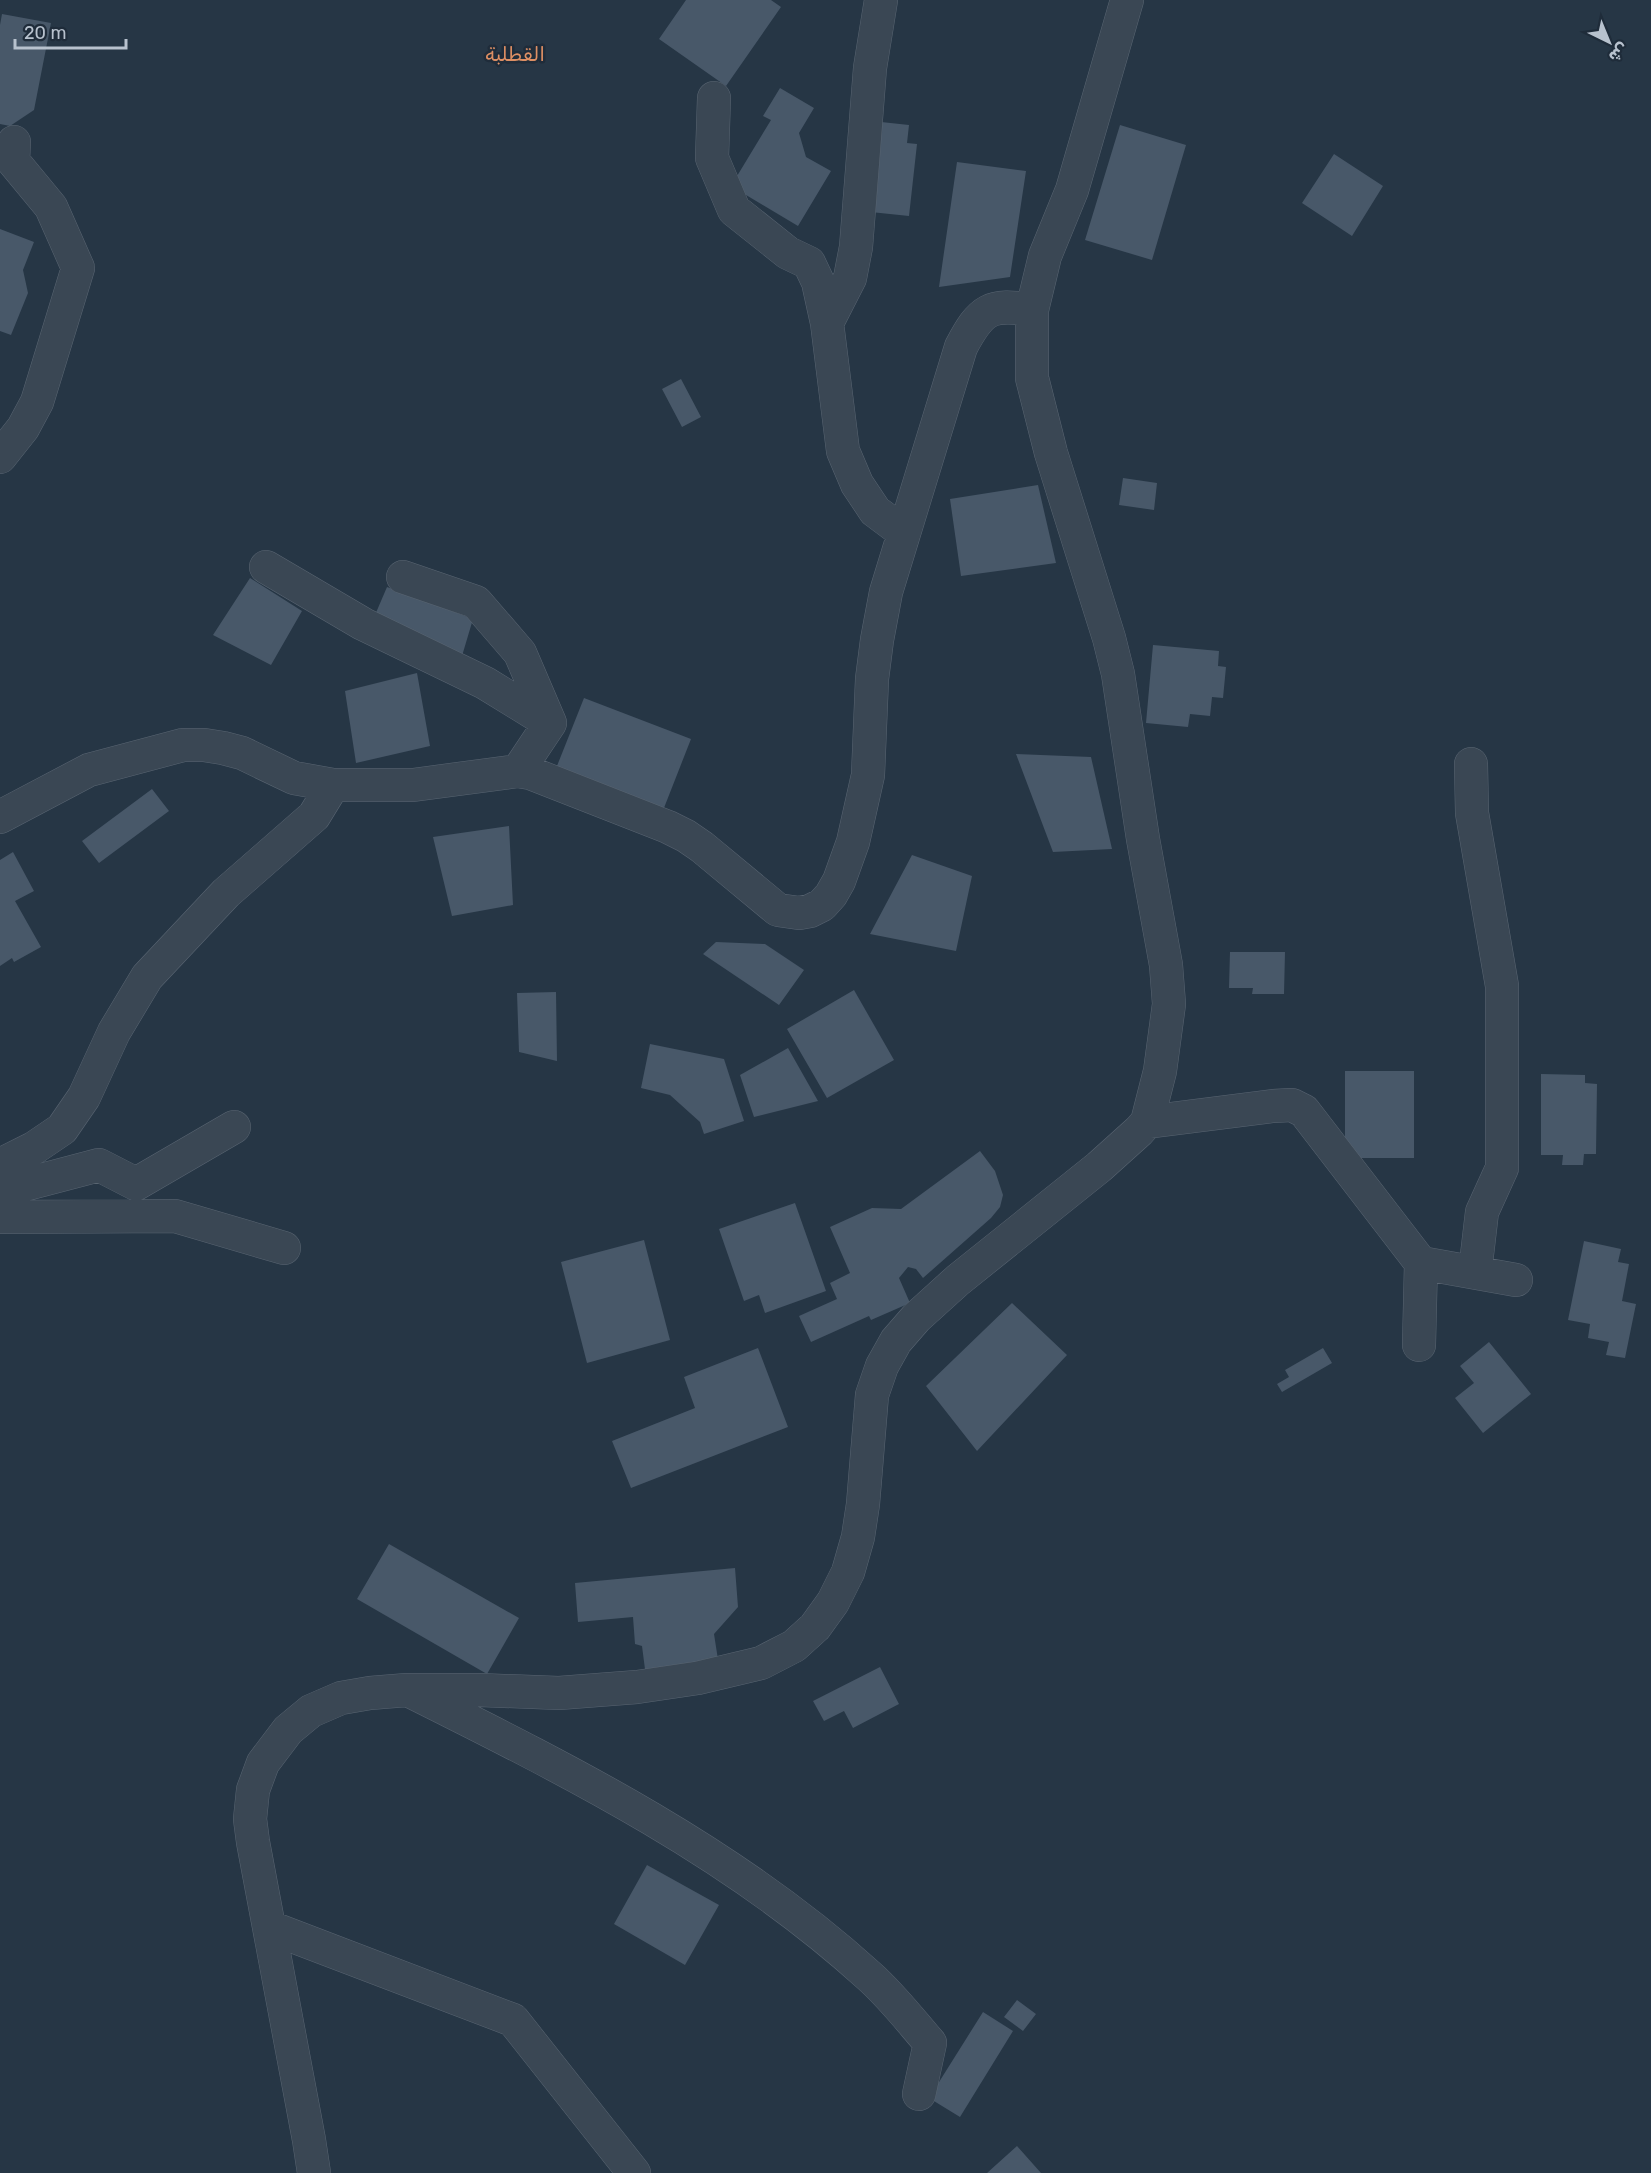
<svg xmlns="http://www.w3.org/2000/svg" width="1651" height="2173" viewBox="0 0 1651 2173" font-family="Rubik,Cairo,sans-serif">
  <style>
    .building { fill: #485869 }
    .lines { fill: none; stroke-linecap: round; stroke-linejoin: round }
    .minor-casing { stroke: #596572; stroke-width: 34 }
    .minor { stroke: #3a4754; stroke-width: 33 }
    .labels { text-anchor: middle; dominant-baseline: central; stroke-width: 5; stroke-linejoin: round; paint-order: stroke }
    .quarter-label { font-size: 20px; fill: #dd8f64; stroke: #1f2c3a }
  </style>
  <rect width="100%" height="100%" fill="#263645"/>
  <path class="building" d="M686,0H771L781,7L726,86L659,39Z
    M2,14L51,23L34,110L10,126L0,124V25Z
    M780,88L814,108L799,133L806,157L831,171L798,226L731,186L771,120L763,116Z
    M872,121L909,125L907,143L917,144L909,216L861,211Z
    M1120,125L1186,145L1152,260L1085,240Z
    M1334,154L1383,186L1352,236L1302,203Z
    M957,162L1026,171L1010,277L939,287Z
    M0,229L34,242L23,270L28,293L11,335L0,331Z
    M681,379L701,417L682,427L662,389Z
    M1123,478L1157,483L1154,510L1119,505Z
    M1038,485L1056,563L961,576L950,499Z
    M250,578L302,611L271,665L213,635Z
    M387,587L473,619L462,656L372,622Z
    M1153,645L1219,651L1218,666L1226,667L1223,698L1212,697L1210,716L1190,714L1188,727L1146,723Z
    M417,673L430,746L356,763L345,691Z
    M584,698L691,739L662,813L555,771Z
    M1016,754L1091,757L1112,849L1053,852Z
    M152,789L169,811L99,863L82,841Z
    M509,826L513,905L452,916L433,837Z
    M13,852L34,891L15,901L41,947L14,962L12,958L0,966V860Z
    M912,855L972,876L956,951L870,934Z
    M716,942L765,944L804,970L779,1005L703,954Z
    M1230,952H1285L1284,994H1252L1253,988H1229Z
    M854,990L894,1060L827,1098L787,1029Z
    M556,992L557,1061L519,1052L517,993Z
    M650,1044L724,1059L744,1121L704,1134L700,1122L670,1095L641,1088Z
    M788,1048L818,1101L754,1117L740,1075Z
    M1345,1071H1414V1158H1345Z
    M1541,1074L1585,1075V1083L1597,1084L1596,1154H1584L1583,1165H1562L1563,1155H1541Z
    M980,1151L995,1171L1003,1195L1000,1207L991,1218L923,1278L916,1269L908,1267L899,1278L910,1303L871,1320L869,1316L811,1342L799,1316L837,1299L830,1283L850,1273L830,1227L872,1208L901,1209Z
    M795,1203L826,1291L765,1313L759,1295L744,1301L719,1229Z
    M644,1240L670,1340L587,1363L561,1262Z
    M1584,1241L1621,1249L1618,1262L1629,1264L1622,1301L1636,1304L1625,1358L1606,1355L1609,1342L1588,1338L1590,1324L1568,1320Z
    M1012,1303L1067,1355L977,1451L926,1386Z
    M1489,1342L1531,1394L1483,1433L1455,1398L1474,1383L1460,1366Z
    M758,1348L788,1427L631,1488L612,1441L695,1408L684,1377Z
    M1323,1348L1332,1363L1282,1392L1277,1384L1289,1377L1285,1370Z
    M389,1544L519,1618L487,1674L357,1599Z
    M735,1568L738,1607L714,1634L719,1666L646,1677L642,1646L635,1644L633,1617L578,1622L575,1583Z
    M880,1667L899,1704L853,1728L844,1711L824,1721L813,1701Z
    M647,1865L719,1905L685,1965L614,1924Z
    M1017,2000L1036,2014L1023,2031L1004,2017Z
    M983,2012L1013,2031L960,2117L929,2098Z
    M1017,2146L1041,2173H987Z"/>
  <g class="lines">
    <g class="minor-casing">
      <path id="minor" d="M714,98L712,158L734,210L788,253L809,263L818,282L827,323L843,451L857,484L875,511L903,532
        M827,323L850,278L856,247L870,68L881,0
        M0,457L23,428L37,402L78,268L51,207L13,161L14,142
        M266,567L363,624L485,683L550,723L518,771
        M403,577L476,602L520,653L550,723
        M1471,764L1472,813L1502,986V1168L1482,1212L1475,1272
        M0,817L89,770L183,745H204L223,748L242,753L294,778L333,785H413L518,771L530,773L668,827L686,836L702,847L778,910L799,913L810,911L822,905L831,895L839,881L853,842L868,775L872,679L877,640L886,592L961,347C981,309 990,303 1032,310
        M1147,1122L1273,1106L1292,1105L1304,1111L1421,1263L1419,1345
        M0,1165L34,1148L62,1129L84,1097L114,1032L147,977L226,893L314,816L333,785
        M0,1191L99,1165L136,1184L234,1127
        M0,1217L175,1216L284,1248
        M1421,1263L1516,1280
        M414,1693C574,1773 735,1854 868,1975C891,1995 910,2020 930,2043L919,2094
        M269,1927L513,2020L634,2173
        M314,2173L309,2140L253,1842L250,1819L253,1790L263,1763L288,1730L311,1711L341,1698L370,1693L407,1690H480L559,1693L637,1687L698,1678L761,1663L794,1646L815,1627L833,1602L848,1572L858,1537L863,1504L872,1395L882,1366L896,1341L916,1318L958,1280L1099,1167L1139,1131L1147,1122L1160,1071L1169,1004L1166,965L1143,839L1118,674L1109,638L1051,453L1032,378V310L1045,256L1072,190L1127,0"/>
    </g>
    <use href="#minor" class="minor"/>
  </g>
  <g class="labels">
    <g class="quarter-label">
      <text x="515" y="54">القطلبة</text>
    </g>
  </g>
  <g transform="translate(1609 42) rotate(137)" stroke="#1f2c3a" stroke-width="4.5" paint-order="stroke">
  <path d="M0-4.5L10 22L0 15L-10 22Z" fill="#b8c2ce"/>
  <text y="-9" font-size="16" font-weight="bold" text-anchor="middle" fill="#b8c2ce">ش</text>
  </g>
  <path d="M15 39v9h111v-9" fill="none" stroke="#b8c2ce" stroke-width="3"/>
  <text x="24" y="39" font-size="18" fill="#b8c2ce" stroke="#1f2c3a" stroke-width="4.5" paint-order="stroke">20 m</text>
</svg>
